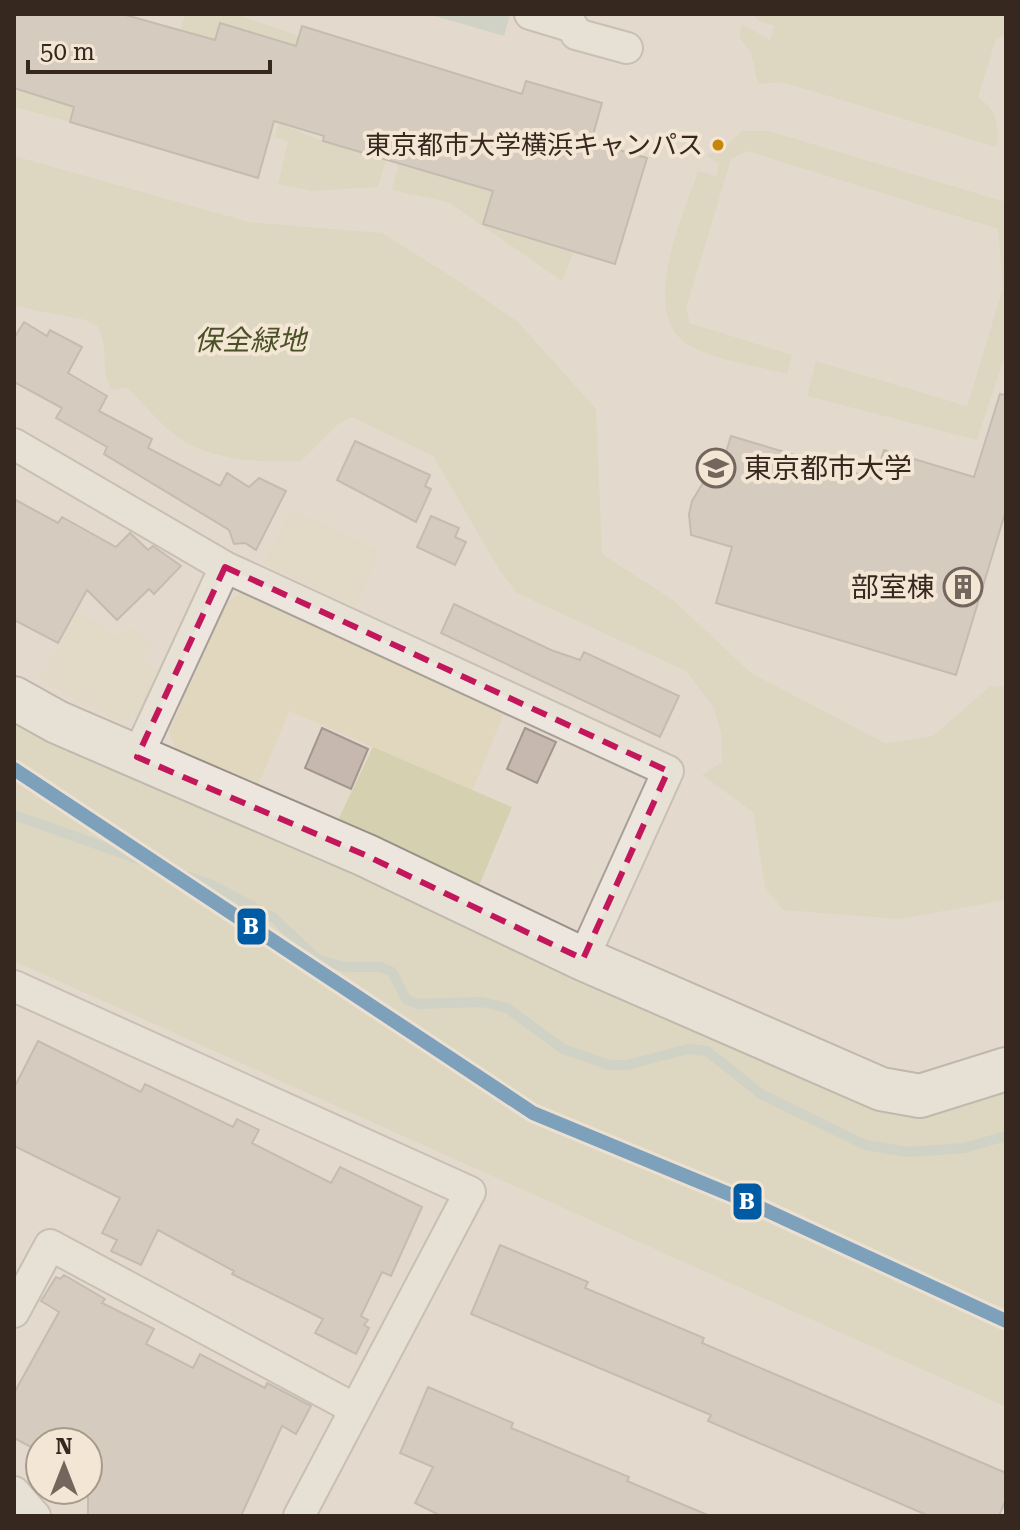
<svg xmlns="http://www.w3.org/2000/svg" width="1020" height="1530" viewBox="0 0 1020 1530" font-family="'Roboto Serif','Noto Sans JP',serif">
  <style>
    .farmland { fill: #e1d7bf }
    .green { fill: #d5d1b0 }
    .water { fill: #b8c7bc }
    .lines { fill: none; stroke-linecap: round; stroke-linejoin: round }
    .stream { stroke: #b8c7bc; stroke-width: 10 }
    .building { fill: #c6b8ae; stroke: #a3968d; stroke-width: 2 }
    .street-casing { stroke: #a89f96; stroke-width: 34 }
    .secondary-casing { stroke: #988f86; stroke-width: 46 }
    .street { stroke: #ece6de; stroke-width: 30 }
    .secondary { stroke: #ece6de; stroke-width: 42 }
    .metro-1-casing { stroke: #f3e6d4; stroke-width: 20 }
    .metro-1 { stroke: #005ba5; stroke-width: 14 }
    .marked { fill: none; stroke: #c2185b; stroke-width: 6; stroke-dasharray: 16 10; stroke-linejoin: round }
    .bus-dot { fill: #c78608; stroke: #f3e6d4; stroke-width: 3 }
    .labels { text-anchor: middle; dominant-baseline: central; stroke-width: 8; stroke-linejoin: round; paint-order: stroke }
    .bus-label { font-size: 26px; fill: #36271f; stroke: #f3e6d4; text-anchor: end }
    .park-label { font-size: 28px; font-style: italic; fill: #4b5127; stroke: #f3e6d4 }
    .poi-label { font-size: 28px; fill: #36271f; stroke: #f3e6d4; text-anchor: start }
    .line-badge { stroke: #f3e6d4; stroke-width: 3 }
    .badge-label { font-size: 22px; text-anchor: middle; font-weight: bold; fill: #fff }
  </style>
  <rect width="100%" height="100%" fill="#e3dacd"/>
  <path class="farmland" d="M291,509L380,550L356,607L263,564Z
    M240,593L504,713L473,790L289,711L259,784L176,750L169,732L227,603Z
    M78,612L118,636L127,626L152,641L142,658L160,672L137,718L121,722L39,680Z"/>
  <path class="green" d="M185,14H236L299,36L296,46L220,23L214,41L180,31Z
    M752,14H1006V33L996,39L978,97C997,111 1000,125 996,147L782,82L758,84L751,53L739,37L742,24L770,40L775,26L760,21Z
    M14,89L74,107L70,122L14,107Z
    M278,123L323,141L386,159L378,187L312,191L278,184L288,142L275,137Z
    M742,131H769L1006,202V353L977,440L807,396L816,361L967,406L1003,288L998,229L747,151L731,159L686,308L690,323L792,355L787,374C759,366 711,360 687,344C638,311 684,214 698,171L716,176L719,164L706,155L722,150Z
    M14,156L249,222L382,233L457,280L518,322L596,409L602,554L673,600L751,673L885,743L933,736L990,686L1006,687V900L899,919L783,910L765,887L753,812L702,775L722,762L721,733L714,708L686,671L517,593L500,571L433,456L352,417L337,425L301,461C263,463 208,461 175,435C158,422 143,403 127,387L112,390C99,369 110,345 97,326L86,320L14,306Z
    M399,163L493,191L484,224L574,251L562,281L448,202L392,190Z
    M14,715L908,1116L1006,1088V1407L14,961Z
    M373,747L512,807L478,888L337,822Z"/>
  <path class="water" d="M428,14H507L510,15L504,36Z"/>
  <g class="lines">
    <path class="stream" d="M14,815L212,885L274,918L318,960L346,967H381L392,972L406,999L418,1004L482,1002L507,1008L563,1049L609,1065H627L688,1049L707,1051L761,1094L865,1145L909,1152L964,1148L1006,1136"/>
  </g>
  <path class="building" d="M14,14H122L215,40L220,23L296,46L302,26L522,94L526,81L602,103L591,142L647,158L615,264L483,224L493,191L323,141L324,136L274,121L258,178L70,122L74,107L14,88Z
    M24,322L47,336L50,330L82,347L68,373L107,396L99,411L152,439L148,448L220,486L227,473L249,487L259,478L286,491L256,550L245,543L234,544L229,530L104,454L107,447L56,418L62,408L14,382V338Z
    M1000,394L1006,395V510L956,675L716,603L732,547L691,535L689,514L692,501L708,475L718,478L731,436L875,479L884,450L974,477Z
    M355,441L430,475L425,486L431,489L416,522L337,480Z
    M14,499L58,523L62,517L116,547L130,533L148,550L153,546L181,566L154,594L149,589L117,620L87,590L58,643L14,620Z
    M431,516L459,528L455,537L466,542L455,565L417,547Z
    M454,604L551,650L580,660L584,652L679,696L660,737L441,633Z
    M322,728L368,749L351,789L305,768Z
    M525,728L556,742L537,783L507,769Z
    M38,1041L141,1092L145,1084L233,1127L237,1119L259,1130L252,1143L331,1183L340,1167L422,1207L391,1276L382,1272L361,1316L368,1320L364,1325L369,1328L356,1354L315,1333L323,1319L232,1274L234,1271L158,1230L141,1265L111,1251L117,1240L102,1233L120,1198L14,1146V1088Z
    M500,1245L588,1282L585,1288L704,1338L702,1343L1006,1473V1499L999,1516H929L708,1421L711,1415L471,1314Z
    M64,1275L105,1299L102,1303L154,1329L146,1344L193,1368L200,1354L265,1388L267,1383L311,1406L296,1434L282,1426L241,1516H88V1442H40V1452L14,1438V1393L59,1312L41,1301L56,1277L60,1279Z
    M428,1387L513,1423L511,1428L629,1477L627,1481L710,1516H441L415,1503L433,1467L400,1453Z"/>
  <g class="lines">
    <g class="street-casing">
      <path id="street" d="M530,14L573,27L576,34L627,48
        M14,444L225,567L668,771L583,959
        M137,757L225,567
        M14,986L470,1192L299,1516
        M14,1312L50,1245L355,1409
        M14,1492L35,1516"/>
    </g>
    <g class="secondary-casing">
      <path id="secondary" d="M14,698L57,722L365,855L583,959L881,1089L920,1096L1006,1069"/>
    </g>
    <use href="#street" class="street"/>
    <use href="#secondary" class="secondary"/>
    <g class="metro-1-casing">
      <path id="metro-1" d="M14,769L533,1113L746,1201L1006,1321"/>
    </g>
    <use href="#metro-1" class="metro-1"/>
  </g>
  <path d="M0 0H1020V1530H0ZM225,567L668,771L583,959L365,855L137,757Z" fill="#e3dacd" fill-opacity=".55" fill-rule="evenodd"/>
  <path class="marked" d="M225,567L668,771L583,959L365,855L137,757Z"/>
  <defs>
    <g id="university-ring" transform="scale(2)"><circle r="9.5" fill="#f3e6d4" stroke="#73665c" stroke-width="1.5"/><path d="M0-5L7-2L0 1L-7-2ZM-4 1L0 2.5L4 1V4Q0 6-4 4Z" fill="#73665c"/></g>
    <g id="building-ring" transform="scale(2)"><circle r="9.5" fill="#f3e6d4" stroke="#73665c" stroke-width="1.5"/><path d="M-4-6H4V6H1V3H-1V6H-4ZM-2.5-4.3h1.7v1.8h-1.7ZM.8-4.3h1.7v1.8H.8ZM-2.5-1h1.7V.8h-1.7ZM.8-1h1.7V.8H.8Z" fill="#73665c"/></g>
  </defs>
  <g fill-rule="evenodd">
    <use href="#university-ring" x="716" y="468"/>
    <use href="#building-ring" x="963" y="587"/>
  </g>
  <circle class="bus-dot" cx="718" cy="145" r="7"/>
  <g class="labels">
    <g class="bus-label">
      <text x="703" y="145">東京都市大学横浜キャンパス</text>
    </g>
    <g class="park-label">
      <text x="250" y="340">保全緑地</text>
    </g>
    <g class="poi-label">
      <text x="744" y="468">東京都市大学</text>
      <text x="935" y="587" text-anchor="end">部室棟</text>
    </g>
  </g>
  <g class="line-badge">
    <rect x="236" y="907" width="31" height="39" rx="8" fill="#005ba5"/>
    <rect x="732" y="1182" width="31" height="39" rx="8" fill="#005ba5"/>
  </g>
  <g class="badge-label">
    <text x="251" y="934">B</text>
    <text x="747" y="1209">B</text>
  </g>
  <rect width="1020" height="1530" fill="none" stroke="#36271f" stroke-width="32"/>
  <g transform="translate(64 1466)"><circle r="38" fill="#f3e6d4" stroke="#a79a8c" stroke-width="2"/>
  <path d="M0-6L14 30L0 20L-14 30Z" fill="#73665c"/>
  <text y="-12" font-size="22" font-weight="bold" text-anchor="middle" fill="#36271f">N</text>
  </g>
  <path d="M28 60v12h242v-12" fill="none" stroke="#36271f" stroke-width="4"/>
  <text x="40" y="60" font-size="24" fill="#36271f" stroke="#f3e6d4" stroke-width="6" paint-order="stroke">50 m</text>
</svg>
